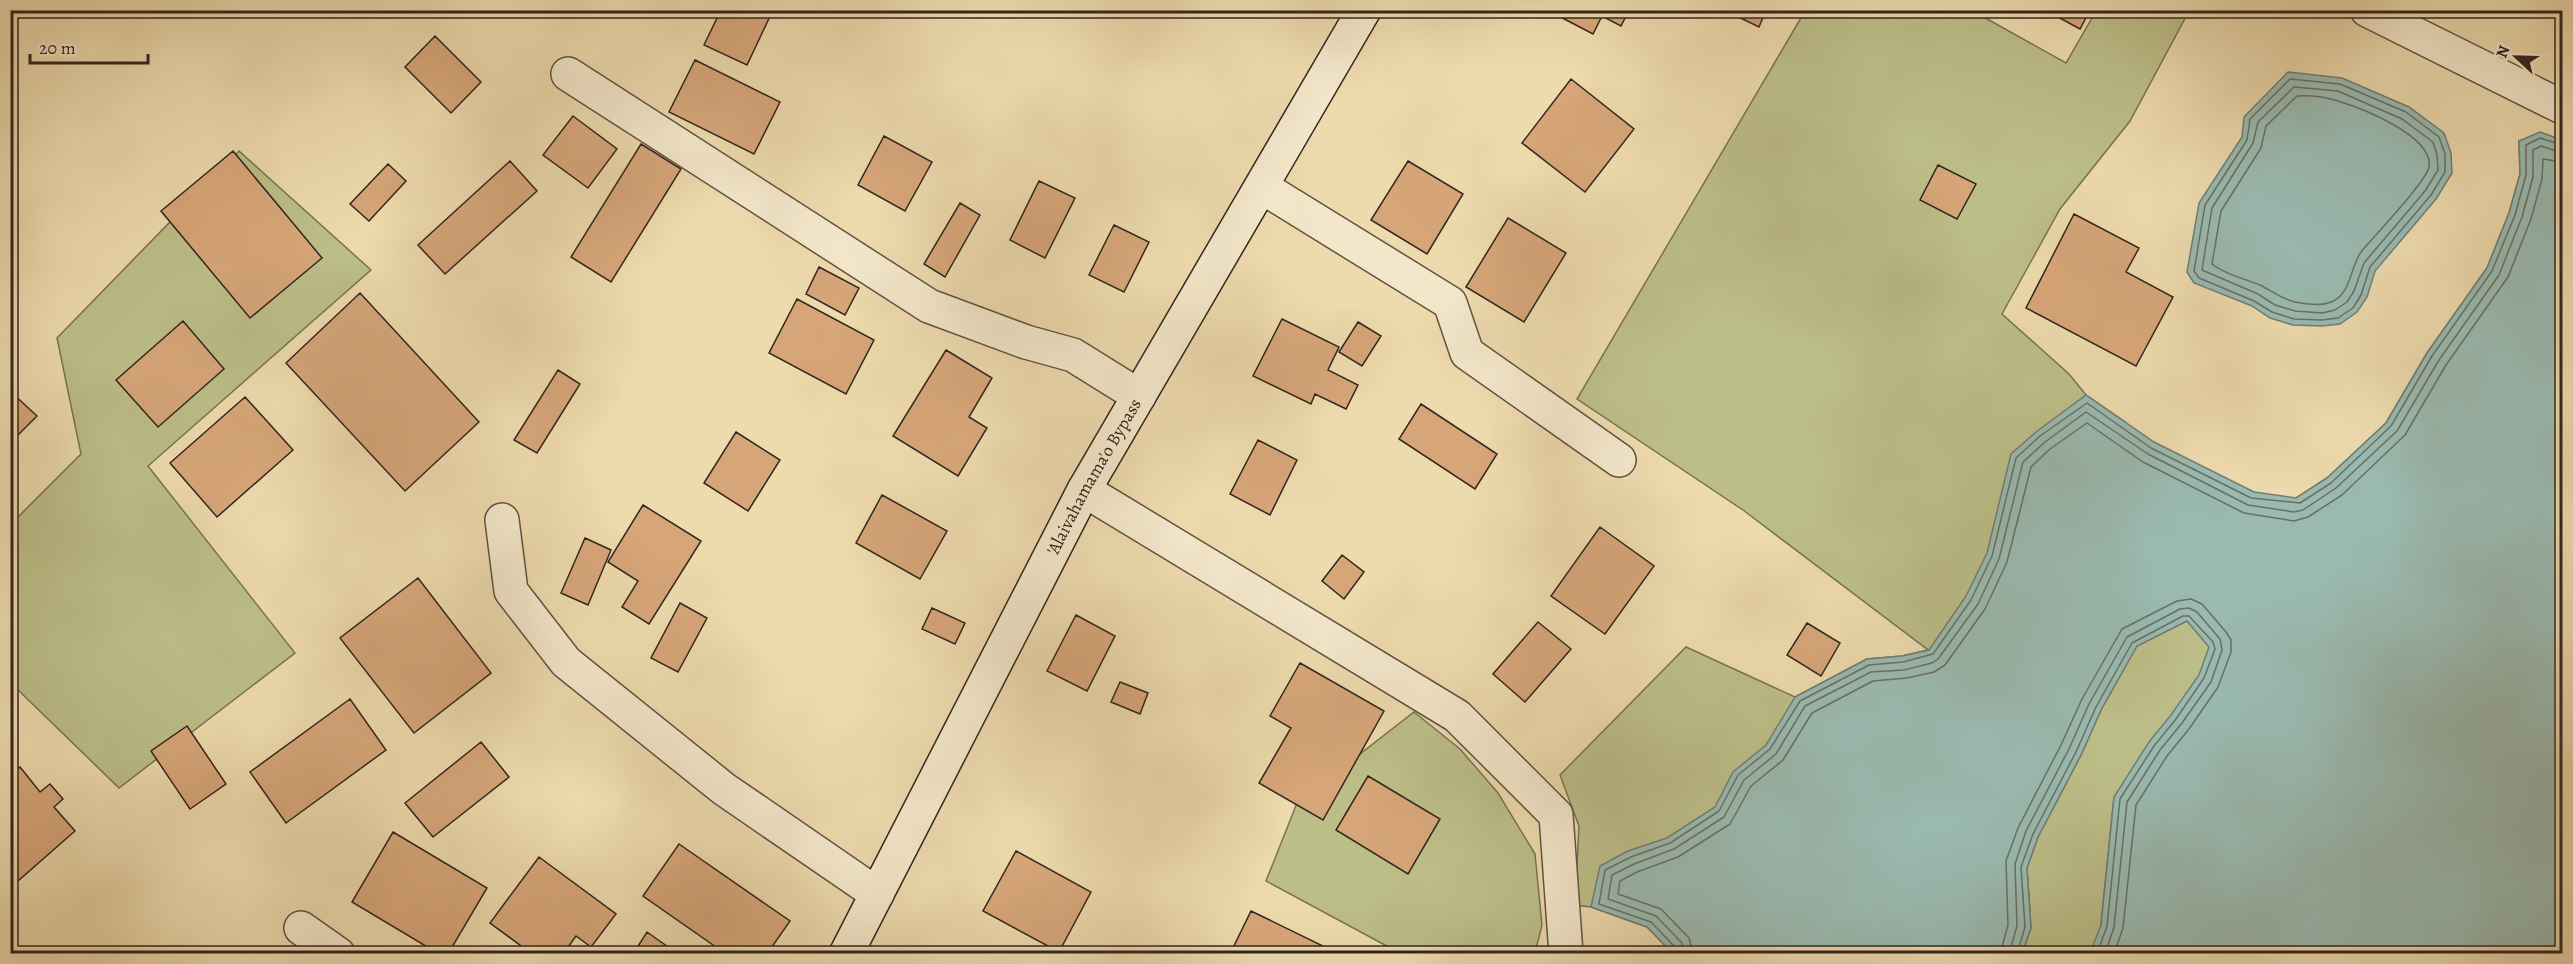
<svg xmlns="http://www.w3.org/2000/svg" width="2573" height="964" viewBox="0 0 2573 964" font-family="Alegreya,serif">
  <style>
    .green { fill: #bcbe88; stroke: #777254; stroke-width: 1.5 }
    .water { fill: #9abab0; stroke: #707e76; stroke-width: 1.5 }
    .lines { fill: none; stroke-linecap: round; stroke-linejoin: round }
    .shore { stroke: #667068; stroke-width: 1.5 }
    .building { fill: #d6a679; stroke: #32251f; stroke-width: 1.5 }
    .minor-casing { stroke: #615242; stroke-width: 36 }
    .secondary-casing { stroke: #32251f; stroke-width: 36 }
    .minor { stroke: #f3e7ca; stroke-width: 33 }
    .secondary { stroke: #f3e7ca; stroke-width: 33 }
    .labels { text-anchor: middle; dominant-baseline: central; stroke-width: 6; stroke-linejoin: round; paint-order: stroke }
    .street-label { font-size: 18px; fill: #32251f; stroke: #f3e7ca }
  </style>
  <rect width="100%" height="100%" fill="#eddaad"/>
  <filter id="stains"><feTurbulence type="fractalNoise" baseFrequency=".00333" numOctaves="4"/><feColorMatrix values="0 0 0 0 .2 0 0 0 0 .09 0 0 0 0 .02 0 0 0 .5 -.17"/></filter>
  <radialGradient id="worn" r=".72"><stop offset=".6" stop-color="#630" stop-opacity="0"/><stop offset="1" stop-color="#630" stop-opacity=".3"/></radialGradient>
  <path class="green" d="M1805,11H1973L2066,63L2096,11H2189L2130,121L2060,209L2002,314L2069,374L2086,395L2125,422L1672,953L1647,927L1591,907L1575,905L1579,826L1560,775L1686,647L1795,697L1867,659L1902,656L1928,650L1743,510L1577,399Z
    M2519,141L2562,183L2114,797L2101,924L2238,953L2022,954L2031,928L2027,868L2038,837L2081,755L2101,710L2137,646L2187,621L2296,498L2327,478L2386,423L2427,353L2487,268L2509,213L2520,174Z
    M239,151L371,270L148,466L295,653L119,788L15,687L11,691V524L81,454L57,338Z
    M1414,712L1460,749L1498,793L1535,854L1542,925L1535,953H1396V951L1266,881L1297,803Z"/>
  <path class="water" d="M2288,72L2342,78L2409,107L2444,133L2451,153L2452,173L2436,199L2375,271L2367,297L2357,312L2340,324L2322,326L2293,325L2270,318L2252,306L2194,283L2187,272L2199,203L2242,137L2244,117Z
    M2540,132L2562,140V953H2090L2101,925L2114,797L2149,742L2171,715L2199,675L2209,647L2187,621L2137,646L2101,710L2081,755L2038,837L2027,868L2031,928L2022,953H1672L1647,927L1591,907L1600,866L1628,851L1667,838L1715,807L1733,772L1766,745L1795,697L1867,659L1902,656L1929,650L1966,596L1987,553L2011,454L2036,432L2086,395L2154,442L2254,492L2296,498L2327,478L2386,423L2427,353L2487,268L2509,213L2520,174L2519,141Z"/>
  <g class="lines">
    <path class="shore" d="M2290,79L2340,84L2406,112L2439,137L2445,154V172L2431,195L2370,267L2361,295L2353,308L2338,318L2322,320L2294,319L2272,312L2254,301L2199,278L2194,271L2205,205L2247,140L2250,119Z
      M2294,87L2338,91L2402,119L2433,142L2437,155L2438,170L2425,191L2364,263L2354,291L2347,302L2335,310L2322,313L2295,311L2275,305L2258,294L2202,270L2212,208L2253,143L2258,122Z
      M2297,96C2310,95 2325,97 2338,101C2361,108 2434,136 2429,167C2426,182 2374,236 2361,252C2350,267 2351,295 2331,302C2322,306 2305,304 2295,302C2282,299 2273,292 2262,286C2247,279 2225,275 2212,264L2221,211L2261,148L2266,126Z
      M1677,954L1675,947L1651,922L1599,904L1605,870L1631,857L1670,843L1719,811L1738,775L1770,749L1800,701L1869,665L1903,662L1933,654L1971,600L1992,556L2016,458L2040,436L2087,403L2151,448L2251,498L2300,503L2331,483L2391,426L2432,356L2492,271L2515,215L2526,175V145L2540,138L2562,145
      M1684,954L1682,943L1656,916L1608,899L1612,875L1634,864L1674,849L1724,817L1744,780L1776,754L1805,706L1871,672L1904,670L1932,663L1938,659L1978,604L1999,559L2023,462L2045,442L2086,412L2148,454L2248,505L2294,512L2303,510L2336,488L2397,431L2439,360L2499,275L2522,217L2533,177V150L2541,146L2562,153
      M1693,954L1689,938L1661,909L1618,894L1620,881L1637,872L1678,857L1730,824L1751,786L1783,760L1812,713L1873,681L1907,678L1934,672L1945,665L1985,609L2007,562L2031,467L2050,449L2087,423L2143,462L2244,513L2294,521L2308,517L2342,495L2405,435L2446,365L2508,277L2531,219L2542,179L2543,159L2562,162
      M2000,954L2008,925L2006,861L2018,828L2061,745L2082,699L2122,629L2177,601L2191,599L2202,604L2226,632L2231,640V652L2218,687L2189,729L2167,756L2136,805L2123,928L2114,954
      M2009,954L2017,926L2015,864L2026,831L2069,749L2089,704L2127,637L2180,609L2189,608L2197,612L2220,639L2222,650L2211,682L2182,723L2160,750L2127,802L2114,927L2105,954
      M2017,954L2025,927L2021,867L2033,834L2076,752L2096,707L2132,643L2183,616H2189L2213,642L2215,649L2204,678L2176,719L2154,746L2120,799L2107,926L2097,954"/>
  </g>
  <path class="building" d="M721,10H773L747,65L704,45Z
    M1629,10L1621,26L1602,16L1593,34L1549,11Z
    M1724,10H1766L1759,27Z
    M2045,10H2090L2080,29Z
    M435,36L481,82L451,113L405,67Z
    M695,60L780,102L754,154L669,112Z
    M1571,79L1634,129L1585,192L1522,143Z
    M573,116L617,149L588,188L543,155Z
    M884,136L932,162L905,211L858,185Z
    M641,144L681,169L611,282L571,257Z
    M233,151L322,258L250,318L161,211Z
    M510,161L537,191L445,274L418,245Z
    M1408,161L1463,194L1427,254L1371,220Z
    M388,164L406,181L369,221L350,204Z
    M1938,165L1976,184L1957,219L1920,200Z
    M1039,181L1075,198L1045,258L1010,240Z
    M960,203L980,215L945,277L924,264Z
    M2074,214L2139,248L2126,272L2173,297L2136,366L2026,308Z
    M1508,218L1566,253L1524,322L1466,287Z
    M1114,225L1149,242L1124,292L1089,275Z
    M819,267L859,288L845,315L806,294Z
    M360,293L479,422L405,491L286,363Z
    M797,299L874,340L846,394L769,353Z
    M1282,319L1339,347L1328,370L1358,385L1346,409L1315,394L1311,404L1253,376Z
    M183,321L224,369L158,427L116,380Z
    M1358,322L1381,336L1362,366L1339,352Z
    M946,350L992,378L969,417L987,428L958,476L893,436Z
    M558,370L580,384L537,453L514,440Z
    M10,391L37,416L10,443Z
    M245,397L293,450L217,517L170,463Z
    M1421,404L1497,454L1475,489L1399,439Z
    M736,432L780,460L748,511L704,483Z
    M1258,440L1297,460L1270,515L1230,494Z
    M882,495L947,531L920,579L856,543Z
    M643,505L701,541L649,624L622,607L638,581L608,562Z
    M1600,527L1654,566L1605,634L1551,596Z
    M585,538L611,550L588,605L561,593Z
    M1342,555L1364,572L1344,599L1322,581Z
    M418,578L491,673L414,733L340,638Z
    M680,603L707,618L678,672L651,658Z
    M932,608L965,623L955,644L922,629Z
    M1076,615L1115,636L1087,691L1047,671Z
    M1538,622L1571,649L1525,702L1493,674Z
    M1807,623L1840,643L1821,676L1787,655Z
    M1300,663L1384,711L1323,820L1259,783L1291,728L1270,716Z
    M1120,682L1148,693L1140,714L1111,702Z
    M350,699L386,750L286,823L250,772Z
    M187,726L226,784L190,809L151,751Z
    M481,742L509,777L433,837L405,803Z
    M20,767L40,792L50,784L63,799L54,807L75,831L11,887L10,775Z
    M1368,776L1440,819L1408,874L1336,830Z
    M393,832L487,888L448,954H439L352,902Z
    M679,844L790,921L767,954H726L643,896Z
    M1016,851L1091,892L1059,952L983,911Z
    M539,857L616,914L591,947L576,936L563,954H532L490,923Z
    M1251,911L1323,946L1319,954H1230Z
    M647,932L678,954H633Z"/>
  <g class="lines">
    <g class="minor-casing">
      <path id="minor" d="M2367,10L2562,107
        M568,74L929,306L1026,342L1073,355L1139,396
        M1262,187L1450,303L1467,353L1619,460
        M1084,490L1457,716L1556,815L1566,954
        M502,520L511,591L566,662L724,789L877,894
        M301,928L338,954"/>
    </g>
    <g class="secondary-casing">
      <g id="secondary">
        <path id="s1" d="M846,954L1084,490L1364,10"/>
      </g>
    </g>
    <use href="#minor" class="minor"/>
    <use href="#secondary" class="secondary"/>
  </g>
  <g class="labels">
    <g class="street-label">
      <text stroke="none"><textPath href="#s1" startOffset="538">'Alaivahamama'o Bypass</textPath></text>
    </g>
  </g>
  <rect width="2573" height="964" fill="none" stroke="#eddaad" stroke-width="36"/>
  <rect x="12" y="12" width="2549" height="940" fill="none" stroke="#32251f" stroke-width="3"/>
  <rect x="18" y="18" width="2537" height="928" fill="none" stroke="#32251f" stroke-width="1.5"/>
  <g transform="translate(2516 57) rotate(292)" stroke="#f3e7ca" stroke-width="4.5" paint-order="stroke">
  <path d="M0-4.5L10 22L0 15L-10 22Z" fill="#32251f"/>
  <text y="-9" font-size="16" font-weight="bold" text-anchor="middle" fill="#32251f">N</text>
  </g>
  <path d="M30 54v9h118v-9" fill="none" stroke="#32251f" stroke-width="3"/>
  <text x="39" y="54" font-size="18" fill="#32251f" stroke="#f3e7ca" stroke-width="4.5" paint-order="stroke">20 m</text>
  <rect width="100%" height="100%" filter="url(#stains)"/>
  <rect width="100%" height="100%" fill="url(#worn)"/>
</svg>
